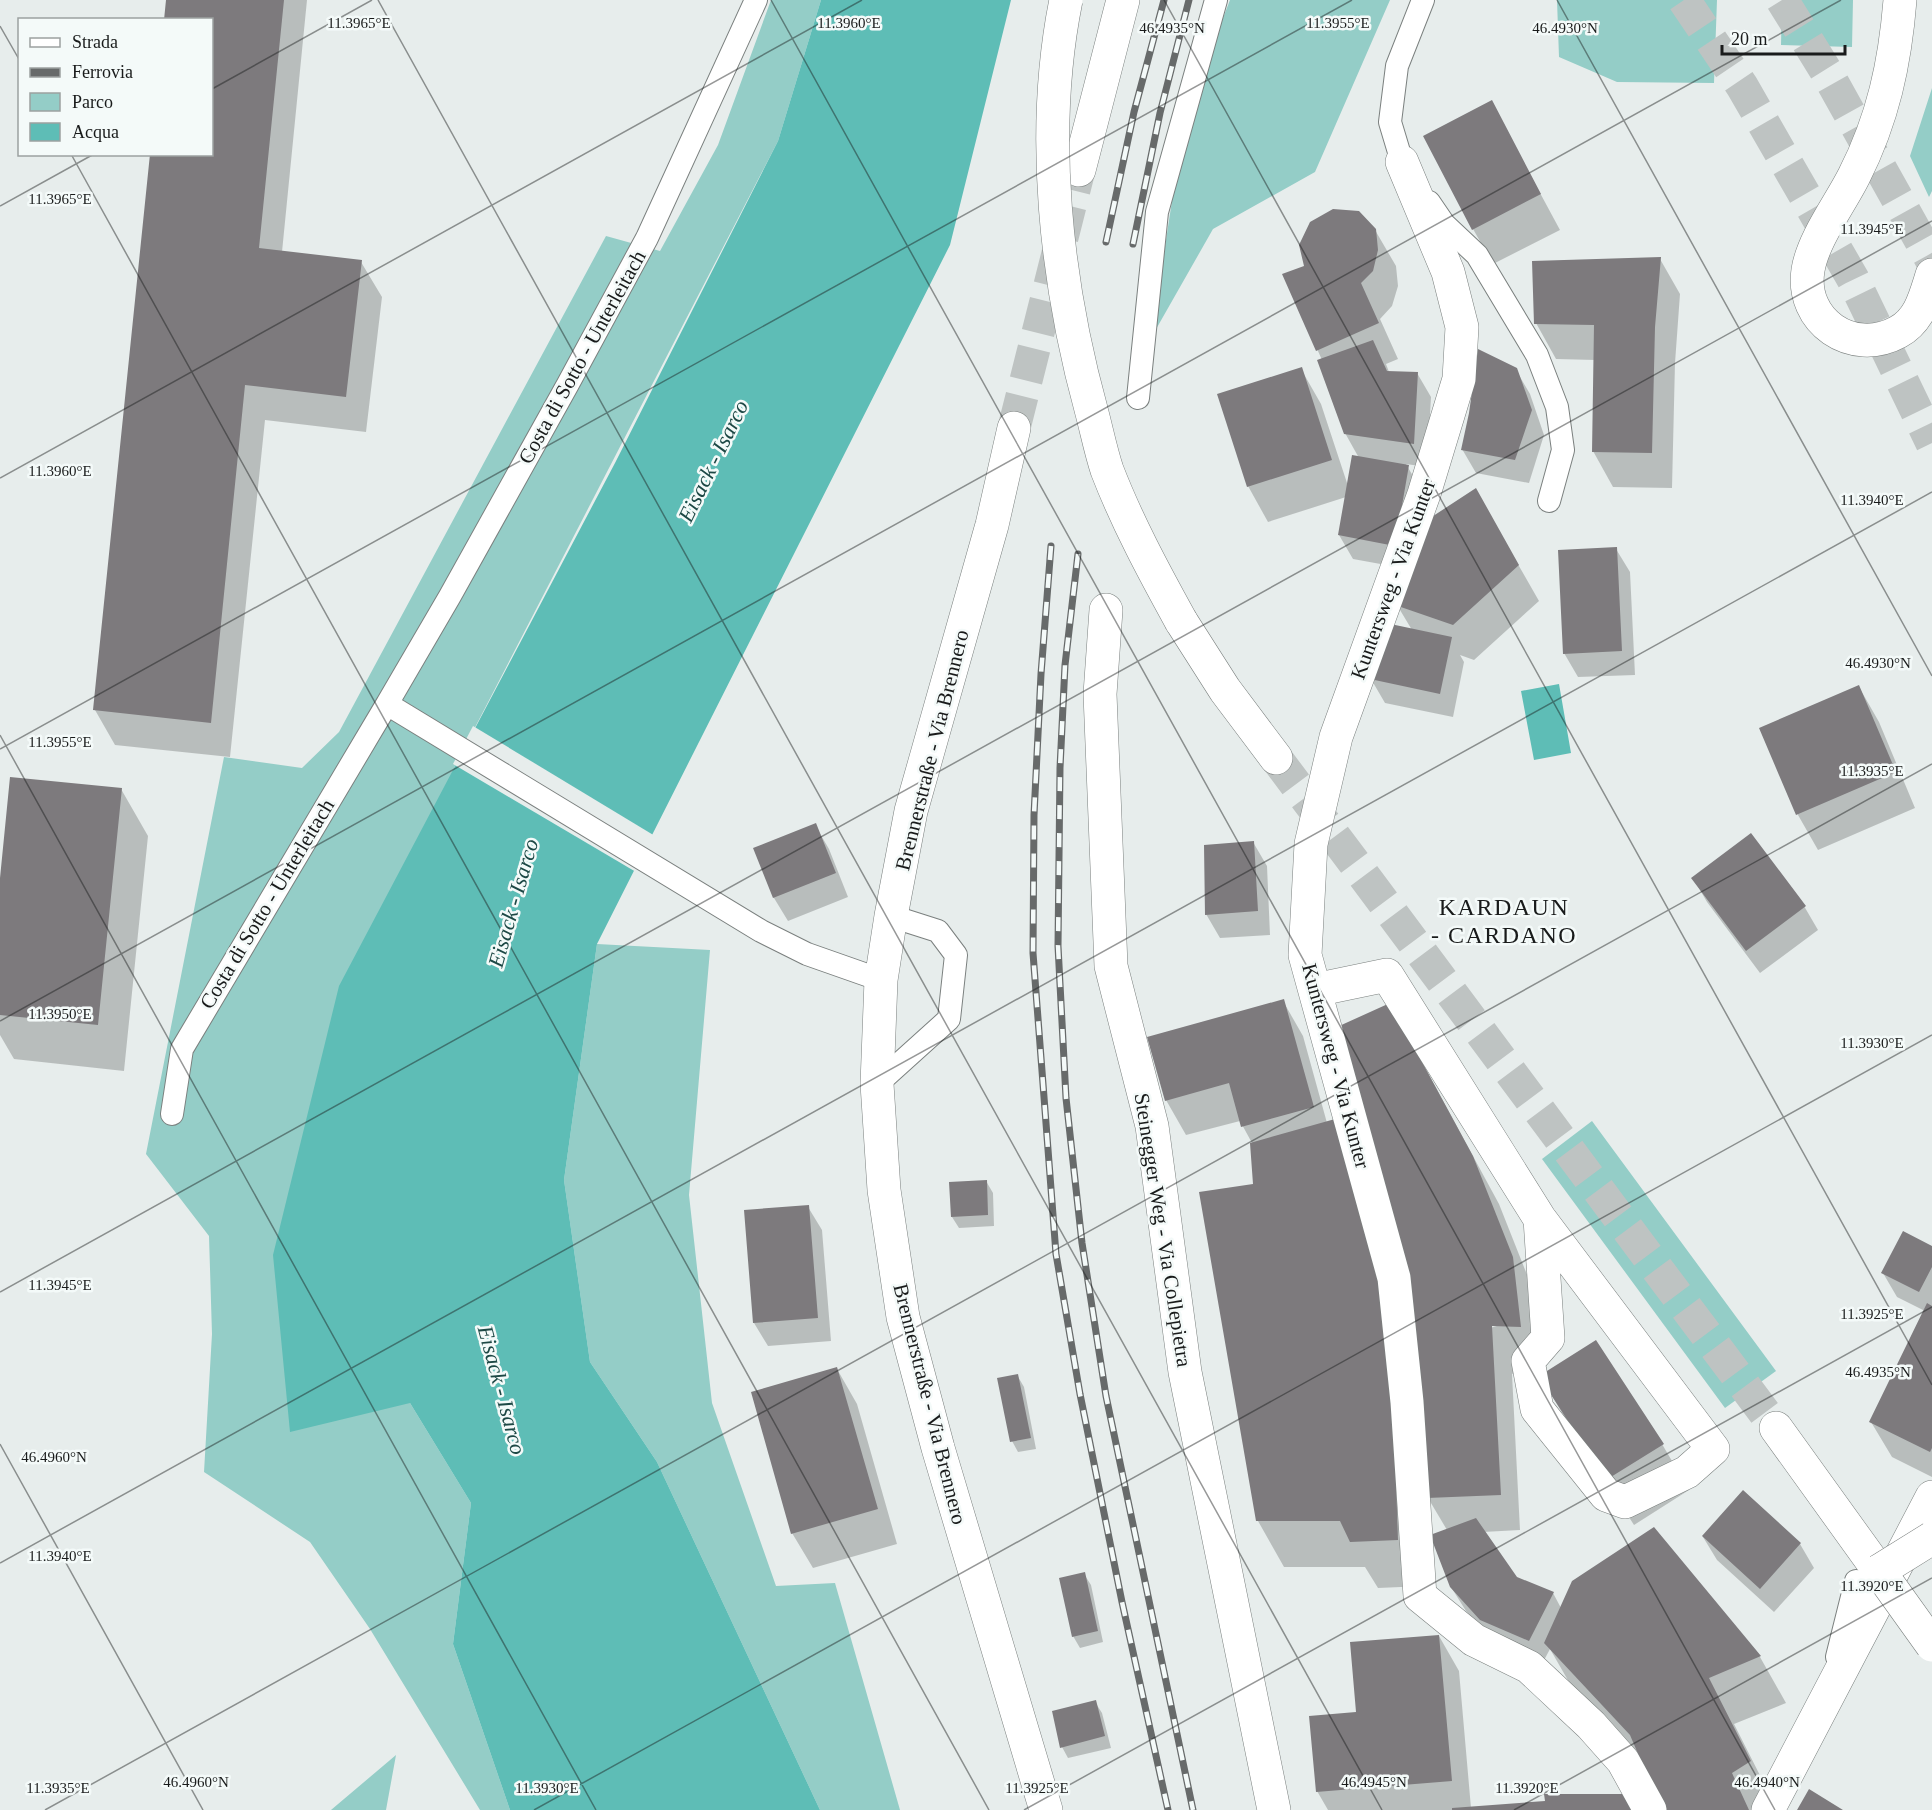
<svg xmlns="http://www.w3.org/2000/svg" width="1932" height="1810" viewBox="0 0 1932 1810" font-family="Georgia,serif">
  <style>
    .green { fill: #94cdc7 }
    .water { fill: #5ebdb6 }
    .pier { fill: #e7edec }
    .shadow { fill: #0003; fill-rule: evenodd }
    .building { fill: #7d7a7d }
    .lines { fill: none; stroke-linecap: round; stroke-linejoin: round }
    .secondary-tunnel { stroke: #bec3c2; stroke-width: 33; stroke-dasharray: 33 16; stroke-linecap: butt }
    .primary-tunnel { stroke: #bec3c2; stroke-width: 33; stroke-dasharray: 33 16; stroke-linecap: butt }
    .highway-tunnel { stroke: #bec3c2; stroke-width: 33; stroke-dasharray: 33 16; stroke-linecap: butt }
    .lane-casing { stroke: #7b807f; stroke-width: 24 }
    .street-casing { stroke: #7b807f; stroke-width: 34 }
    .secondary-casing { stroke: #7b807f; stroke-width: 34 }
    .primary-casing { stroke: #7b807f; stroke-width: 34 }
    .lane { stroke: #fff; stroke-width: 22 }
    .street { stroke: #fff; stroke-width: 33 }
    .secondary { stroke: #fff; stroke-width: 33 }
    .primary { stroke: #fff; stroke-width: 33 }
    .rail-casing { stroke: #676a6a; stroke-width: 7 }
    .rail { stroke: #f4faf9; stroke-width: 4.5; stroke-dasharray: 14; stroke-linecap: butt }
    .secondary-bridge-casing { stroke: #7b807f; stroke-width: 34; stroke-linecap: butt }
    .primary-bridge-casing { stroke: #7b807f; stroke-width: 34; stroke-linecap: butt }
    .secondary-bridge { stroke: #fff; stroke-width: 33 }
    .primary-bridge { stroke: #fff; stroke-width: 33 }
    .ticks { fill: none; stroke: #191b1b; stroke-width: 1.5; stroke-opacity: 0.45 }
    .labels { text-anchor: middle; dominant-baseline: central; stroke-width: 5; stroke-linejoin: round; paint-order: stroke }
    .street-label { font-size: 21px; fill: #191b1b; stroke: #f4faf9 }
    .water-label { font-size: 22px; font-style: italic; fill: #1d4845; stroke: #f4faf9 }
    .quarter-label { font-size: 24px; letter-spacing: 1.5px; fill: #191b1b; stroke: #f4faf9 }
    .ticks-label { font-size: 15px; text-anchor: middle; fill: #191b1b; stroke: #f4faf9; stroke-width: 5; stroke-linejoin: round; paint-order: stroke }
  </style>
  <rect width="100%" height="100%" fill="#e7edec"/>
  <path class="green" d="M771,0H821L778,141L454,768L410,1403L471,1503L453,1644L510,1810H480L370,1629L310,1542L204,1472L212,1334L209,1236L146,1154L224,757L302,768L339,732L606,236L660,251L718,145Z
    M1230,0H1390L1315,172L1213,229L1151,338L1185,116Z
    M1557,0H1717L1714,83L1617,82L1559,57Z
    M1782,0H1853L1852,47L1781,45Z
    M1932,88V191L1929,197L1910,156Z
    M597,944L710,950L689,1195L712,1403L776,1586L835,1583L900,1810H820L657,1462L590,1362L564,1180Z
    M1592,1121L1776,1371L1725,1408L1542,1159Z
    M396,1755L386,1810H331Z"/>
  <path class="water" d="M821,0H1011L950,245L597,944L564,1180L590,1362L657,1462L820,1810H510L453,1644L471,1503L410,1403L290,1432L273,1255L339,986L615,463L778,141Z
    M1559,684L1571,753L1534,760L1521,691Z"/>
  <path class="pier" d="M473,726L655,836L636,872L453,764Z"/>
  <path class="shadow" d="M167,0H307L282,252L361,262L382,297L366,432L265,420L230,757L115,745L95,710L212,154V20Z
    M1491,102L1560,230L1493,264L1473,229Z
    M1375,230L1396,266L1398,286L1392,306L1380,319L1398,359L1386,364L1389,372L1417,373L1431,397L1427,467L1406,464L1421,490L1408,569L1353,559L1339,535L1346,497L1268,522L1248,486L1301,369L1321,404L1348,486L1359,458L1345,433L1322,360L1284,275L1306,267Z
    M1660,259L1680,294L1675,363L1672,488L1613,487L1593,451L1595,360L1556,359L1536,323Z
    M1516,370L1530,394L1544,435L1529,483L1476,473L1462,449Z
    M1476,491L1539,601L1474,660L1460,655L1464,662L1453,717L1385,703L1371,679L1412,630L1397,605Z
    M1616,549L1630,572L1635,675L1578,677L1564,653Z
    M1859,687L1879,722L1915,808L1818,850L1798,815L1761,729Z
    M121,789L148,836L124,1071L14,1059L0,1035V893Z
    M815,825L829,849L848,897L788,921L774,898L755,849Z
    M1253,842L1267,866L1270,935L1220,938L1206,914Z
    M1693,878L1804,906L1818,930L1760,973L1707,902Z
    M1283,1001L1303,1036L1327,1123L1334,1121L1416,1051L1499,1204L1539,1305L1547,1373L1662,1444L1689,1490L1634,1525L1568,1423L1541,1377L1519,1372L1512,1374L1520,1530L1483,1532L1516,1579L1553,1593L1561,1608L1654,1529L1760,1657L1786,1703L1734,1724L1776,1807L1772,1810H1664L1573,1689L1550,1649L1542,1664L1495,1644L1466,1611L1451,1587L1447,1530L1428,1498L1424,1586L1378,1588L1365,1567H1284L1258,1521L1254,1186L1252,1143L1240,1121L1186,1135L1166,1100ZM1499,1322L1500,1325L1453,1339Z
    M986,1181L993,1193L994,1226L959,1228L952,1217Z
    M808,1207L822,1230L831,1341L768,1346L754,1323Z
    M1932,1247V1477L1892,1457L1871,1422L1925,1311L1897,1297L1883,1273Z
    M837,1369L857,1404L897,1544L813,1568L792,1533Z
    M1017,1375L1024,1387L1036,1449L1018,1452L1012,1441Z
    M1703,1537L1800,1544L1814,1568L1774,1612L1717,1560Z
    M1084,1574L1091,1585L1103,1642L1080,1648L1073,1636Z
    M1439,1636L1459,1671L1471,1808L1633,1810H1328L1317,1791L1358,1713Z
    M1095,1702L1102,1713L1111,1748L1068,1758L1062,1747Z"/>
  <path class="building" d="M166,0H284L259,248L362,260L346,397L245,385L211,723L93,710L150,154H212V20H164Z
    M1492,100L1541,194L1472,230L1423,136Z
    M1333,209L1359,211L1376,229L1378,250L1373,271L1361,283L1379,323L1316,351L1282,274L1304,266L1299,245L1310,222Z
    M1661,257L1655,327L1652,453L1592,452L1594,325L1534,324L1532,261Z
    M1373,340L1387,371L1418,372L1414,444L1344,434L1317,360Z
    M1478,349L1517,368L1532,410L1515,460L1461,450L1469,413Z
    M1302,367L1332,460L1247,487L1217,394Z
    M1352,455L1409,465L1395,546L1338,535Z
    M1476,488L1519,565L1453,625L1395,605L1424,522Z
    M1617,547L1622,651L1563,654L1558,550Z
    M1381,622L1452,637L1440,694L1370,679Z
    M1859,685L1896,772L1796,815L1759,728Z
    M10,777L122,788L98,1025L0,1015V878Z
    M816,823L836,873L773,898L753,848Z
    M1751,833L1806,906L1746,951L1691,878Z
    M1254,841L1258,911L1205,915L1204,845Z
    M1284,999L1314,1107L1241,1127L1229,1083L1165,1101L1147,1037Z
    M1390,1003L1473,1156L1513,1257L1521,1327L1492,1326L1501,1495L1427,1498L1337,1027Z
    M1335,1119L1389,1273L1398,1540L1350,1542L1340,1521H1256L1199,1192L1253,1184L1250,1143Z
    M987,1180L988,1215L951,1217L949,1182Z
    M809,1205L818,1318L753,1323L744,1210Z
    M1903,1231L1932,1246V1267L1919,1292L1881,1273Z
    M1927,1303L1932,1306V1448L1930,1452L1869,1422Z
    M1596,1340L1664,1444L1606,1480L1539,1376Z
    M837,1367L878,1509L791,1534L751,1392Z
    M1018,1374L1031,1438L1010,1442L997,1378Z
    M1743,1490L1801,1543L1760,1589L1702,1536Z
    M1476,1518L1517,1577L1554,1592L1529,1641L1480,1620L1450,1587L1430,1535Z
    M1654,1527L1761,1656L1709,1678L1751,1761L1732,1773L1749,1810H1662L1630,1735L1544,1643L1572,1581Z
    M1085,1572L1098,1631L1072,1637L1059,1578Z
    M1439,1635L1452,1781L1316,1792L1309,1716L1356,1712L1350,1642Z
    M1096,1700L1105,1736L1060,1748L1052,1711Z
    M1809,1789L1843,1810H1797Z
    M1544,1794H1625L1633,1810H1452V1808L1545,1801Z"/>
  <g class="lines">
    <path class="secondary-tunnel" d="M1014,428L1079,170"/>
    <path class="primary-tunnel" d="M1276,758L1776,1428"/>
    <path class="highway-tunnel" d="M1684,0L1742,86L1853,279L1932,443
      M1782,0L1826,71L1932,261"/>
    <g class="lane-casing">
      <path id="lane" d="M756,0L647,238L568,384L450,596L387,704L761,931L807,954L881,980
        M1411,175L1402,162L1390,122L1397,66L1423,0
        M1429,202L1444,224L1477,255L1537,355L1557,407L1563,450L1549,501
        M1138,398L1157,212L1216,0
        M877,1084L949,1019L956,955L938,931L891,916
        M172,1114L182,1049L387,704
        M1837,1657L1856,1581"/>
    </g>
    <g class="street-casing">
      <path id="street" d="M1402,162L1448,272L1462,327L1459,379L1424,494L1336,737L1311,844L1305,955L1394,1278L1407,1402L1420,1596L1474,1640L1529,1667L1591,1725L1623,1761L1650,1810
        M1106,610L1100,694L1111,966L1152,1126L1185,1372L1274,1810
        M1315,990L1387,975L1540,1219L1713,1449L1687,1472L1625,1502L1606,1495L1537,1409L1528,1361L1548,1338L1540,1219
        M1768,1810L1932,1497"/>
    </g>
    <g class="secondary-casing">
      <path id="secondary" d="M1900,0C1895,63 1883,119 1854,176C1840,204 1813,239 1808,270C1800,321 1852,357 1898,332C1920,320 1925,297 1932,275
        M1079,170L1123,0
        M1014,428L992,525L911,811L891,916L881,980L877,1084L884,1190L903,1317L938,1448L1046,1810"/>
    </g>
    <g class="primary-casing">
      <path id="primary" d="M1181,621L1225,690L1276,758
        M1776,1428L1879,1571"/>
    </g>
    <use href="#lane" class="lane"/>
    <use href="#street" class="street"/>
    <use href="#secondary" class="secondary"/>
    <use href="#primary" class="primary"/>
    <g class="rail-casing">
      <path id="rail" d="M1106,242L1134,112L1164,0
        M1133,244L1160,113L1189,0
        M1051,546L1041,674L1034,815L1033,953L1056,1254L1080,1394L1122,1602L1168,1810
        M1078,554L1065,665L1060,768L1058,946L1066,1098L1082,1243L1106,1396L1193,1810"/>
    </g>
    <use href="#rail" class="rail"/>
    <g class="secondary-bridge-casing">
      <path id="secondary-bridge" d="M1879,1571L1932,1538"/>
    </g>
    <g class="primary-bridge-casing">
      <path id="primary-bridge" d="M1066,0C1039,133 1056,283 1092,413C1097,432 1101,452 1107,470C1127,522 1154,572 1181,621
        M1879,1571L1932,1645"/>
    </g>
    <use href="#secondary-bridge" class="secondary-bridge"/>
    <use href="#primary-bridge" class="primary-bridge"/>
  </g>
  <path class="ticks" d="M378,0L1382,1810M771,0L1775,1810M1164,0L1932,1385M1557,0L1932,676M0,26L20,61M212,89L372,0M71,154L989,1810M0,206L94,154M0,478L862,0M0,735L596,1810M0,749L1352,0M0,1021L1841,0M0,1292L1932,221M0,1444L203,1810M0,1563L1932,492M45,1810L1932,764M534,1810L1932,1035M1024,1810L1932,1307M1514,1810L1932,1578"/>
  <g class="labels">
    <g class="street-label">
      <text transform="translate(582 357) rotate(-61)">Costa di Sotto - Unterleitach</text>
      <text transform="translate(1393 579) rotate(-70)">Kuntersweg - Via Kunter</text>
      <text transform="translate(932 750) rotate(-76)">Brennerstraße - Via Brennero</text>
      <text transform="translate(267 904) rotate(-59)">Costa di Sotto - Unterleitach</text>
      <text transform="translate(1336 1066) rotate(75)">Kuntersweg - Via Kunter</text>
      <text transform="translate(1163 1230) rotate(81)">Steinegger Weg - Via Collepietra</text>
      <text transform="translate(930 1404) rotate(76)">Brennerstraße - Via Brennero</text>
    </g>
    <g class="water-label">
      <text transform="translate(713 461) rotate(-64)">Eisack - Isarco</text>
      <text transform="translate(513 903) rotate(-74)">Eisack - Isarco</text>
      <text transform="translate(502 1390) rotate(75)">Eisack - Isarco</text>
    </g>
    <g class="quarter-label">
      <text x="1504" y="907">KARDAUN<tspan x="1504" dy="28">- CARDANO</tspan></text>
    </g>
  </g>
  <g class="ticks-label">
    <text x="359" y="28">11.3965°E</text>
    <text x="849" y="28">11.3960°E</text>
    <text x="1338" y="28">11.3955°E</text>
    <text x="1172" y="33">46.4935°N</text>
    <text x="1565" y="33">46.4930°N</text>
    <text x="60" y="204">11.3965°E</text>
    <text x="1872" y="234">11.3945°E</text>
    <text x="60" y="476">11.3960°E</text>
    <text x="1872" y="505">11.3940°E</text>
    <text x="1878" y="668">46.4930°N</text>
    <text x="60" y="747">11.3955°E</text>
    <text x="1872" y="776">11.3935°E</text>
    <text x="60" y="1019">11.3950°E</text>
    <text x="1872" y="1048">11.3930°E</text>
    <text x="60" y="1290">11.3945°E</text>
    <text x="1872" y="1319">11.3925°E</text>
    <text x="1878" y="1377">46.4935°N</text>
    <text x="54" y="1462">46.4960°N</text>
    <text x="60" y="1561">11.3940°E</text>
    <text x="1872" y="1591">11.3920°E</text>
    <text x="196" y="1787">46.4960°N</text>
    <text x="1374" y="1787">46.4945°N</text>
    <text x="1767" y="1787">46.4940°N</text>
    <text x="58" y="1793">11.3935°E</text>
    <text x="547" y="1793">11.3930°E</text>
    <text x="1037" y="1793">11.3925°E</text>
    <text x="1527" y="1793">11.3920°E</text>
  </g>
  <rect x="18" y="18" width="195" height="138" fill="#f4faf9" stroke="#9ca1a0" stroke-width="1.5"/>
  <rect x="30" y="38" width="30" height="9" fill="#ffffff" stroke="#9ca1a0" stroke-width="1.5"/>
  <text x="72" y="48" font-size="18" fill="#191b1b">Strada</text>
  <rect x="30" y="68" width="30" height="9" fill="#676a6a" stroke="#9ca1a0" stroke-width="1.5"/>
  <text x="72" y="78" font-size="18" fill="#191b1b">Ferrovia</text>
  <rect x="30" y="93" width="30" height="18" fill="#94cdc7" stroke="#9ca1a0" stroke-width="1.5"/>
  <text x="72" y="108" font-size="18" fill="#191b1b">Parco</text>
  <rect x="30" y="123" width="30" height="18" fill="#5ebdb6" stroke="#9ca1a0" stroke-width="1.5"/>
  <text x="72" y="138" font-size="18" fill="#191b1b">Acqua</text>
  <path d="M1722 45v9h123v-9" fill="none" stroke="#191b1b" stroke-width="3"/>
  <text x="1731" y="45" font-size="18" fill="#191b1b" stroke="#f4faf9" stroke-width="4.5" paint-order="stroke">20 m</text>
</svg>
